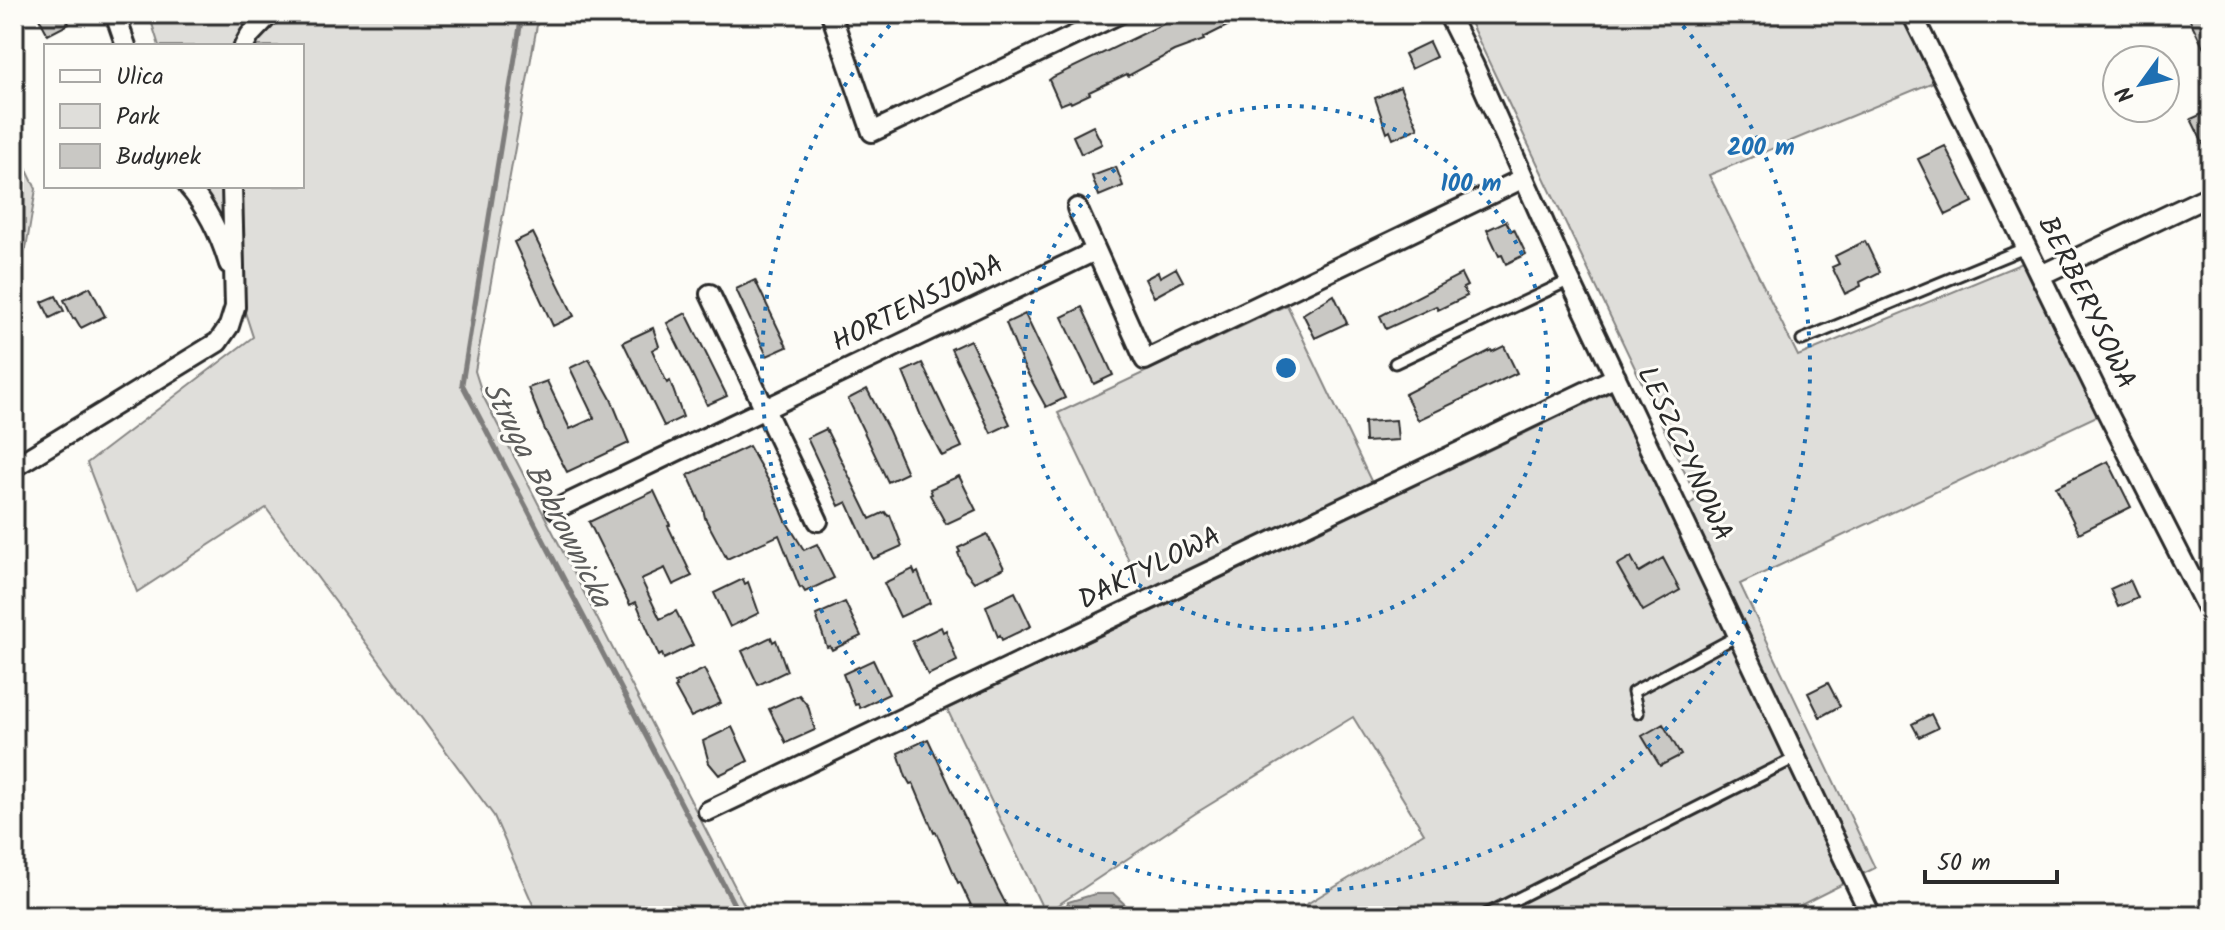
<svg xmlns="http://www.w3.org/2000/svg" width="2225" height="930" viewBox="0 0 2225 930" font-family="Kalam,sans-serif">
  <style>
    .green { fill: #dfdeda; stroke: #858482; stroke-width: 2 }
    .water { fill: #b5b4b1; stroke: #7e7d7b; stroke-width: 2 }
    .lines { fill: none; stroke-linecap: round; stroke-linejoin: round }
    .stream { stroke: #7e7d7b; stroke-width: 5 }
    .building { fill: #c9c8c4; stroke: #2b2b2b; stroke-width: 2 }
    .lane-casing { stroke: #2b2b2b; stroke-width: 15 }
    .street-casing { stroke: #2b2b2b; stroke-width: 24 }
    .lane { stroke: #fdfcf7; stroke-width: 9 }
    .street { stroke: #fdfcf7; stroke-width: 18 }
    .ring { fill: none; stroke: #1f6fb2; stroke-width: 4; stroke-dasharray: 4 8 }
    .labels { text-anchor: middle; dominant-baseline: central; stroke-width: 6; stroke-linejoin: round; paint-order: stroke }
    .street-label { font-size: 28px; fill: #2b2b2b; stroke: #fdfcf7 }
    .water-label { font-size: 30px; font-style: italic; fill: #5b5b5a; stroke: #fdfcf7 }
    .centre { fill: #1f6fb2; stroke: #fdfcf7; stroke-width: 4 }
    .ring-label { font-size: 24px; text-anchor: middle; font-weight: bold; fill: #1f6fb2; stroke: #fdfcf7; stroke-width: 6; stroke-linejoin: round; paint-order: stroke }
  </style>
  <rect width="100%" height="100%" fill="#fdfcf7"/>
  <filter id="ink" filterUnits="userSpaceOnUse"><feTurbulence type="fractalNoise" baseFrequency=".0125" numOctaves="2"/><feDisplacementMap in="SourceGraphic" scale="16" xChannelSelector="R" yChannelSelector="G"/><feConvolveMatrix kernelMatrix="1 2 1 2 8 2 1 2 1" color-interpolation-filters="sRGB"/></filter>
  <g filter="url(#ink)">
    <path class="green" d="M149,14H539L475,371L483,396L750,916H538L494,816L266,508L137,592L87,463L253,337L204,186H302V46H159Z
      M1466,14H1904L1936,81L1709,175L1798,356L2025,262L2101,414L1740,584L1875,868L1779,916H1287L1424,833L1353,717L1196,813L1046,913L1048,916H1042L1045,913L947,709L1611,392L1673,521L1697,498Z
      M14,143L36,189L26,249L14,260Z
      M1287,305L1372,483L1144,592L1058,413Z"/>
    <path class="water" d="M1095,894H1114L1137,916H1063L1068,902Z"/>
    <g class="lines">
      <path class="stream" d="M522,14L462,384L740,916"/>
    </g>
    <path class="building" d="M37,14H65L69,24L48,35Z
      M1184,14H1251L1203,38L1204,40L1174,51L1128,76L1127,74L1089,92L1090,94L1071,103L1070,101L1060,105L1049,80L1053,77Z
      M2187,14H2211V63Z
      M1429,42L1436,57L1411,69L1404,54Z
      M1400,87L1418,128L1393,139L1390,131L1387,133L1375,98Z
      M2211,110V160L2191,119Z
      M1093,126L1102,144L1081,154L1073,136Z
      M1945,146L1973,202L1946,215L1918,159Z
      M1116,167L1123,186L1099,196L1092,176Z
      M1506,221L1511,231L1514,229L1526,254L1506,264L1502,255L1499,256L1487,230Z
      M533,233L574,316L553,326L514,242Z
      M1865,241L1880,272L1860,282L1861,286L1845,294L1832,267L1839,264L1835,256Z
      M1176,268L1183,281L1154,297L1145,279L1158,272L1160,277Z
      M1461,274L1467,286L1463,288L1467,296L1438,310L1436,306L1386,329L1380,316Z
      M755,280L787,347L767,356L736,289Z
      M90,287L105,316L81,328L75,318L73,319L64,300Z
      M1334,295L1347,323L1315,338L1303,314Z
      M56,296L64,311L50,318L42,302Z
      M1082,307L1113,375L1094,384L1062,317Z
      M686,313L727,396L707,405L667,323Z
      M1025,314L1065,398L1046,407L1023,365L1006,323Z
      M653,328L659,346L652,350L667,383L670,381L683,417L664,426L623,342Z
      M970,340L1010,424L991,433L951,349Z
      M1504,346L1517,373L1418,420L1405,394L1491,350L1492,352Z
      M589,359L611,399L629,443L567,472L545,430L528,388L547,381L570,429L594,418L570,368Z
      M922,363L962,447L942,456L921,416L903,372Z
      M867,389L889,431L907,473L888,482L848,399Z
      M1396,420L1398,440L1365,442L1364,422Z
      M826,429L870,519L885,512L888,516L890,515L902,546L873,559L847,502L839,506L807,438Z
      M749,446L772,487L786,521L804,550L817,544L834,578L805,592L802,587L800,588L779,535L727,559L705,518L703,508L688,475Z
      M2108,461L2131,507L2079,533L2056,487Z
      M959,476L976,510L946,524L930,495L932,494L930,489Z
      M654,491L670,525L668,526L692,576L673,585L665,568L641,579L660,619L676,611L693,645L664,659L662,654L659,656L636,602L630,605L589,522Z
      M987,534L1004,568L974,582L965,571L958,553L960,552L958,548Z
      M1631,557L1639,572L1663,558L1680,590L1643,611L1617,565Z
      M913,569L915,574L918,572L930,603L900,617L884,583Z
      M743,579L745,584L748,582L759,613L730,627L714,593Z
      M2130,580L2138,598L2118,607L2110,589Z
      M1015,592L1031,626L1002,640L1000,635L998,637L986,606Z
      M845,602L861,636L832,650L830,646L827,647L816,615Z
      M941,627L943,632L946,630L957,661L928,675L912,641Z
      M771,637L773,642L776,640L787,671L758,685L742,651Z
      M873,660L889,694L860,708L858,704L855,705L843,674Z
      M704,669L721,703L691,717L675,688L677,687L675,683Z
      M1828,683L1840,706L1820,717L1808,693Z
      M799,695L808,706L815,730L786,743L769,709Z
      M1931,714L1938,728L1919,737L1912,724Z
      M1663,724L1681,755L1660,766L1642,736Z
      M732,727L748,761L719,775L709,763L703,741Z
      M928,739L998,889L1012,916H976L960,882L958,883L936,832L934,833L913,783L910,784L906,777L898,753Z"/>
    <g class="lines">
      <g class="lane-casing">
        <path id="lane" d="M1802,340L2027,247
          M1395,363L1570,280
          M1638,713L1633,692L1739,635
          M1483,916L1797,757
          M1849,916L1867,907"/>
      </g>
      <g class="street-casing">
        <path id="street" d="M115,14L126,46
          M831,14L872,132L1119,14
          M1448,14L1473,64L1565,270L1871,916
          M1912,14L2107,412L2211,616
          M244,46L250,35L270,14
          M188,186C208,209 220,234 229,264
          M1077,208L1145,360L1524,178
          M2041,275L2211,195
          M710,294L818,521
          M14,467L218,342L229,326L235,307L232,186
          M556,509L1095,251
          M708,811L1616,377"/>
      </g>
      <use href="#lane" class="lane"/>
      <use href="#street" class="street"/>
    </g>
  </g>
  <g class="ring">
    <circle cx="1286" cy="368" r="262"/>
    <path d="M1675 17A524 524 0 1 1 897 17"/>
  </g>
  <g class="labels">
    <g class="street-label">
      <text transform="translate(2086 303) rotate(64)">BERBERYSOWA</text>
      <text transform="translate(918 304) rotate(-26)">HORTENSJOWA</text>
      <text transform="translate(1684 454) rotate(65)">LESZCZYNOWA</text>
      <text transform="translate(1150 569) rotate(-26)">DAKTYLOWA</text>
    </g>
    <g class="water-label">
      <text transform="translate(546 495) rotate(63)">Struga Bobrownicka</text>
    </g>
  </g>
  <circle cx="1286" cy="368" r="12" class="centre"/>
  <g class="ring-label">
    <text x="1761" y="155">200 m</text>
    <text x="1471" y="191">100 m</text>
  </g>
  <rect width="2225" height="930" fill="none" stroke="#fdfcf7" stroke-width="48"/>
  <rect x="24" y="24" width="2177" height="882" fill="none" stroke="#2b2b2b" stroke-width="3" filter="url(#ink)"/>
  <rect x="44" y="44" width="260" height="144" fill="#fdfcf7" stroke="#a9a8a5" stroke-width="2"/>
  <rect x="60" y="70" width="40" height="12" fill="#fdfcf7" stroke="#a9a8a5" stroke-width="2"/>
  <text x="116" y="84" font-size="24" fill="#2b2b2b">Ulica</text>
  <rect x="60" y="104" width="40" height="24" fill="#dfdeda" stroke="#a9a8a5" stroke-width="2"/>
  <text x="116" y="124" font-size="24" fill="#2b2b2b">Park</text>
  <rect x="60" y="144" width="40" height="24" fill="#c9c8c4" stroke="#a9a8a5" stroke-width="2"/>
  <text x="116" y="164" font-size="24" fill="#2b2b2b">Budynek</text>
  <g transform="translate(2141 84) rotate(237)"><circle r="38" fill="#fdfcf7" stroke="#a9a8a5" stroke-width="2"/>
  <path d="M0-6L14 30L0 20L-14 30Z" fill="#1f6fb2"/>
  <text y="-12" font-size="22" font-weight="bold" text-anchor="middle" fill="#2b2b2b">N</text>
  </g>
  <path d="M1925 870v12h132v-12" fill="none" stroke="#2b2b2b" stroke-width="4"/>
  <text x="1937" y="870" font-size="24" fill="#2b2b2b" stroke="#fdfcf7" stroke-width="6" paint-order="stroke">50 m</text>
</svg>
